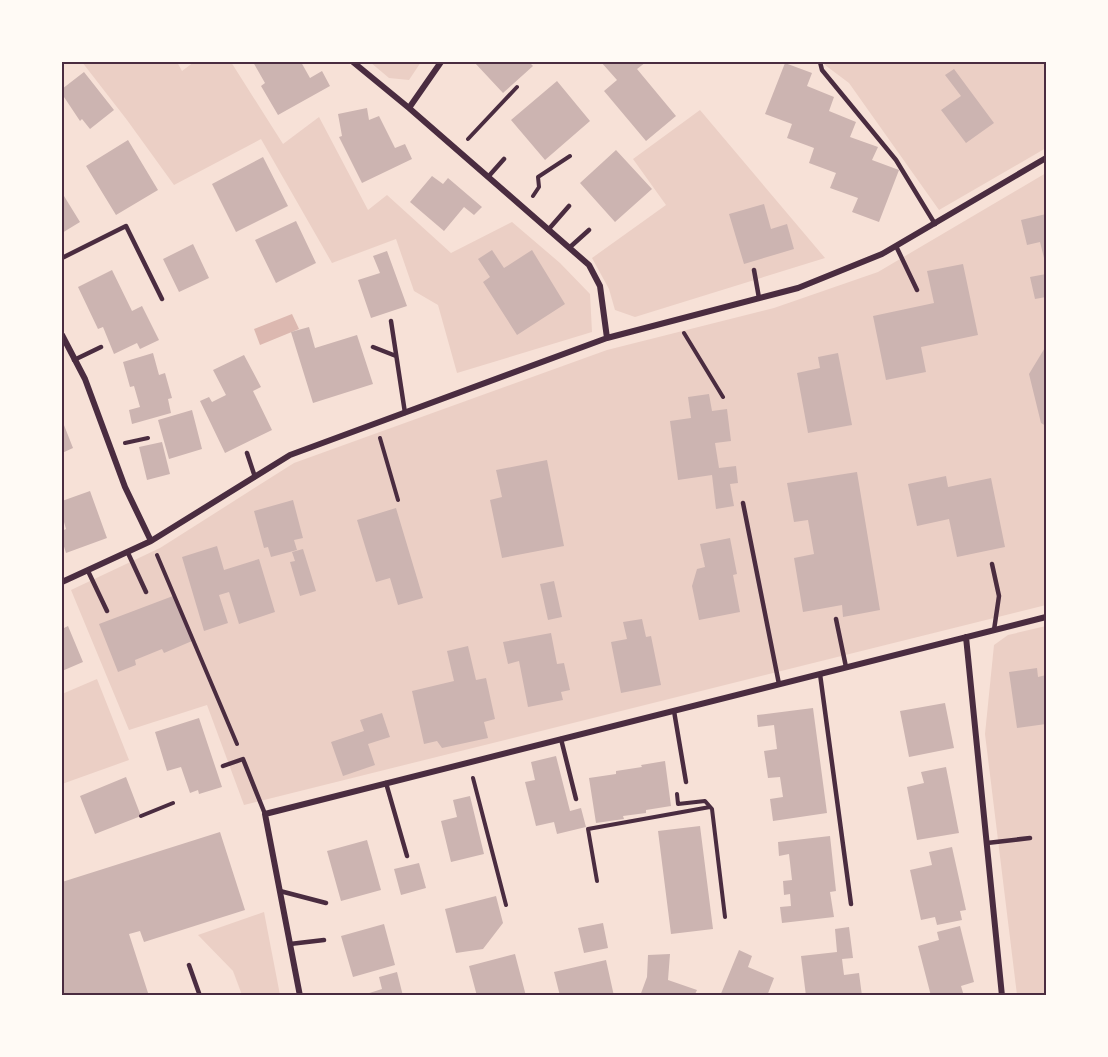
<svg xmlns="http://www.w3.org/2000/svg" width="1108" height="1057" viewBox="0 0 1108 1057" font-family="Karla,sans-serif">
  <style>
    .green { fill: #ebcfc5 }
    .water { fill: #dcb8b0 }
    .building { fill: #ccb4b1 }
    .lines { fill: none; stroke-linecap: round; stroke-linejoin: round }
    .path { stroke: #4a2c40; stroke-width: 4 }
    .service { stroke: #4a2c40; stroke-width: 4.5 }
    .minor { stroke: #4a2c40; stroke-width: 6 }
    .neatline { fill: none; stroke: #4a2c40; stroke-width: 2 }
  </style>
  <rect width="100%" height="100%" fill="#f7e1d7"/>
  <path class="green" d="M82,62H177L182,71L194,62H231L283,144L319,117L368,210L387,195L451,253L512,222L560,263L590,294L592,332L457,373L438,305L414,291L396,239L332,263L261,139L174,185L127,120Z
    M370,62H421L409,80L389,78Z
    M821,62H1046V148L939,210L849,83Z
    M700,110L825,258L635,317L615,310L609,289L592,258L666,205L633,159Z
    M1046,173V605L244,805L207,705L129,730L71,590L160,548L294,463L607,350L774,308L878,272Z
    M1046,626V995H1017L985,734L994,645L1008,635Z
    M97,679L129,760L62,784V694Z
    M264,912L280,995H242L233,971L198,935Z"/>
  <path class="water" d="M292,314L299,329L260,345L254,329Z"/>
  <path class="building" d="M253,62H301L310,78L322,71L330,86L278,115L261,86L265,83Z
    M477,62H529L533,66L503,93L475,63Z
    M601,62H646L637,69L676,116L646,141L604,91L617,80Z
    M785,63L812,73L807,86L834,97L829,111L856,122L850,137L878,147L872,160L899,170L879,222L852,212L858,198L830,188L836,173L809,163L814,148L787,138L792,124L765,114Z
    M954,69L994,123L966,143L941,110L961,96L945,75Z
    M84,72L114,110L90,129L82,119L80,121L62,94V89Z
    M557,81L590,121L545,160L511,120Z
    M367,108L369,120L379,116L395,148L405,144L412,159L362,183L339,137L342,136L338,114Z
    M128,140L158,190L116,215L86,166Z
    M616,150L652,189L615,222L580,183Z
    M263,157L288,206L236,232L212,184Z
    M432,176L443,184L448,178L482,207L474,215L464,207L444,231L410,202Z
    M64,196L80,222L62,233V197Z
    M764,204L771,229L787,224L794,249L744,264L729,214Z
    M1046,214V266L1040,242L1027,245L1021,220Z
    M296,221L316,263L276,283L255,240Z
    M193,244L209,278L179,292L163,259Z
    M492,250L504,268L532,250L565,304L517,335L483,282L490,277L478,259Z
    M387,251L407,306L371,318L358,280L380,273L373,256Z
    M963,264L978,335L921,347L926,372L886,380L873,316L934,303L927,271Z
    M112,270L132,311L142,306L159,340L140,349L137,343L114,354L103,327L98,329L78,287Z
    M1046,274V297L1035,299L1030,277Z
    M309,327L315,348L357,335L373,384L313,403L291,332Z
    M1046,346V426L1041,423L1029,374Z
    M153,353L159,375L165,373L172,398L168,399L171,413L132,424L129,410L140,407L134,386L130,387L123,362Z
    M838,353L852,425L808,433L797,373L820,368L818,357Z
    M244,355L261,387L253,391L272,430L225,453L200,401L209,397L212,402L226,395L213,370Z
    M709,394L712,411L727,409L731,441L715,443L719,468L736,466L738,483L730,484L734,506L716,509L712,475L678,480L670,421L691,418L688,397Z
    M192,410L202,449L169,459L158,420Z
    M62,420L73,448L62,453Z
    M162,442L170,474L147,480L139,447Z
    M547,460L564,546L502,558L490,500L502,497L496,470Z
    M857,472L880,610L843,617L842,605L803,612L794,558L814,554L808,520L794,522L787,483Z
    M946,476L948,487L991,478L1005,547L957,557L949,519L917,526L908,484Z
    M90,491L107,538L66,553L62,540V531L66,529L62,515V501Z
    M293,500L303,538L294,540L297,550L271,557L268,547L264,548L254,511Z
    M396,508L423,598L398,605L390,578L376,582L357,520Z
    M730,538L737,574L733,575L740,612L699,620L692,586L697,569L705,567L700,544Z
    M217,546L224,570L259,559L275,612L239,624L229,592L219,595L228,623L204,631L182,557Z
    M303,549L316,591L300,596L290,562L295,561L292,552Z
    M554,581L562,617L548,620L540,584Z
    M173,596L192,641L164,653L162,649L135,660L136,665L118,672L99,624Z
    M642,619L646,637L651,636L661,685L621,693L611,642L627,639L623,622Z
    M68,626L83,662L62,671V629Z
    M551,633L557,664L564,663L570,690L561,692L563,700L528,707L519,661L508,664L503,642Z
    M468,646L476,680L486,678L495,719L484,722L488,738L442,748L437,741L424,744L412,691L454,681L447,651Z
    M1037,668L1038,677L1046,675V724L1017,728L1009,672Z
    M945,703L954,748L909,757L900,711Z
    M813,708L827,813L773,821L770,799L783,797L780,777L768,778L764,751L777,749L774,725L758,727L757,715Z
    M382,713L390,737L368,744L375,765L343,776L331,742L364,731L360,720Z
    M199,718L222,787L199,794L198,790L190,793L181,767L167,771L155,732Z
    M556,756L570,811L581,808L586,827L557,834L554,822L536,826L525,782L535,780L531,762Z
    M665,761L671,806L646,810V813L623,816L624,819L596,823L589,778L616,774V771L642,767L641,765Z
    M946,767L959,833L917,840L907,787L924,783L921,772Z
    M126,777L141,816L95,834L80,796Z
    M470,796L484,854L451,862L441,821L457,817L453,800Z
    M700,826L713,929L671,934L658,831Z
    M220,832L245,910L144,942L140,931L129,934L149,996H62V882Z
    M830,836L836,891L830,892L834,917L782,923L780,907L791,906L790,894L784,895L783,881L792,880L789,854L779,856L778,842Z
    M367,840L381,890L341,901L327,851Z
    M952,847L966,910L960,911L962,920L937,925L935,917L921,920L910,870L932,865L929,852Z
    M419,863L426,888L401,895L394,869Z
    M496,896L503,923L483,949L456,953L445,909Z
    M603,923L608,948L584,953L578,928Z
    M384,924L395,965L353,977L341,936Z
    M960,926L974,982L961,986L964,996H931L918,946L939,940L937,932Z
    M849,927L853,958L842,959L844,975L859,973L862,996H806L801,956L837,952L835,929Z
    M739,950L752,956L748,967L774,978L767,996H720Z
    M515,954L526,996H477L469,966Z
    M670,954L668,980L697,990L694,996H640L647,977L648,955Z
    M606,960L614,996H560L554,972Z
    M397,972L403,996H360L382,989L379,977Z"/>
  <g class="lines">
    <path class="path" d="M468,139L517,87
      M533,196L539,187L538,177L570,156
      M684,333L723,397
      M380,438L398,500
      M125,443L148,438
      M157,555L237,744
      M473,778L506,905
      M677,794L678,804L705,801L712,809L725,917
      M141,816L173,803
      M597,881L588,829L710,807"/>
    <path class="service" d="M820,62L822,70L896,160L935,224
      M488,177L504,159
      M548,230L569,206
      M896,246L917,290
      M569,248L589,230
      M62,258L126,226L162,299
      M754,270L759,298
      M391,321L405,413
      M373,347L396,356
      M74,360L101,347
      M247,453L255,477
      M743,503L779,684
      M128,553L146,592
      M992,564L999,596L994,630
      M88,571L107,611
      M836,619L846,667
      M820,674L851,904
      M674,711L686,782
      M561,739L576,799
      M223,766L243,759L265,814
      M386,783L407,856
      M987,843L1030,838
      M280,891L326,903
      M290,944L324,940
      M189,965L200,996"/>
    <path class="minor" d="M353,62L409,108L589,265L600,286L607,338
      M409,108L441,62
      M62,335L85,379L125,487L151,541
      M62,582L151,541L290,455L607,338L798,288L882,254L1046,158
      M966,637L1002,996
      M300,996L265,814L1046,617"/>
  </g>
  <rect width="1108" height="1057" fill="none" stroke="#fffaf5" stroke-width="126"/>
  <rect x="63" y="63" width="982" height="931" class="neatline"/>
</svg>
